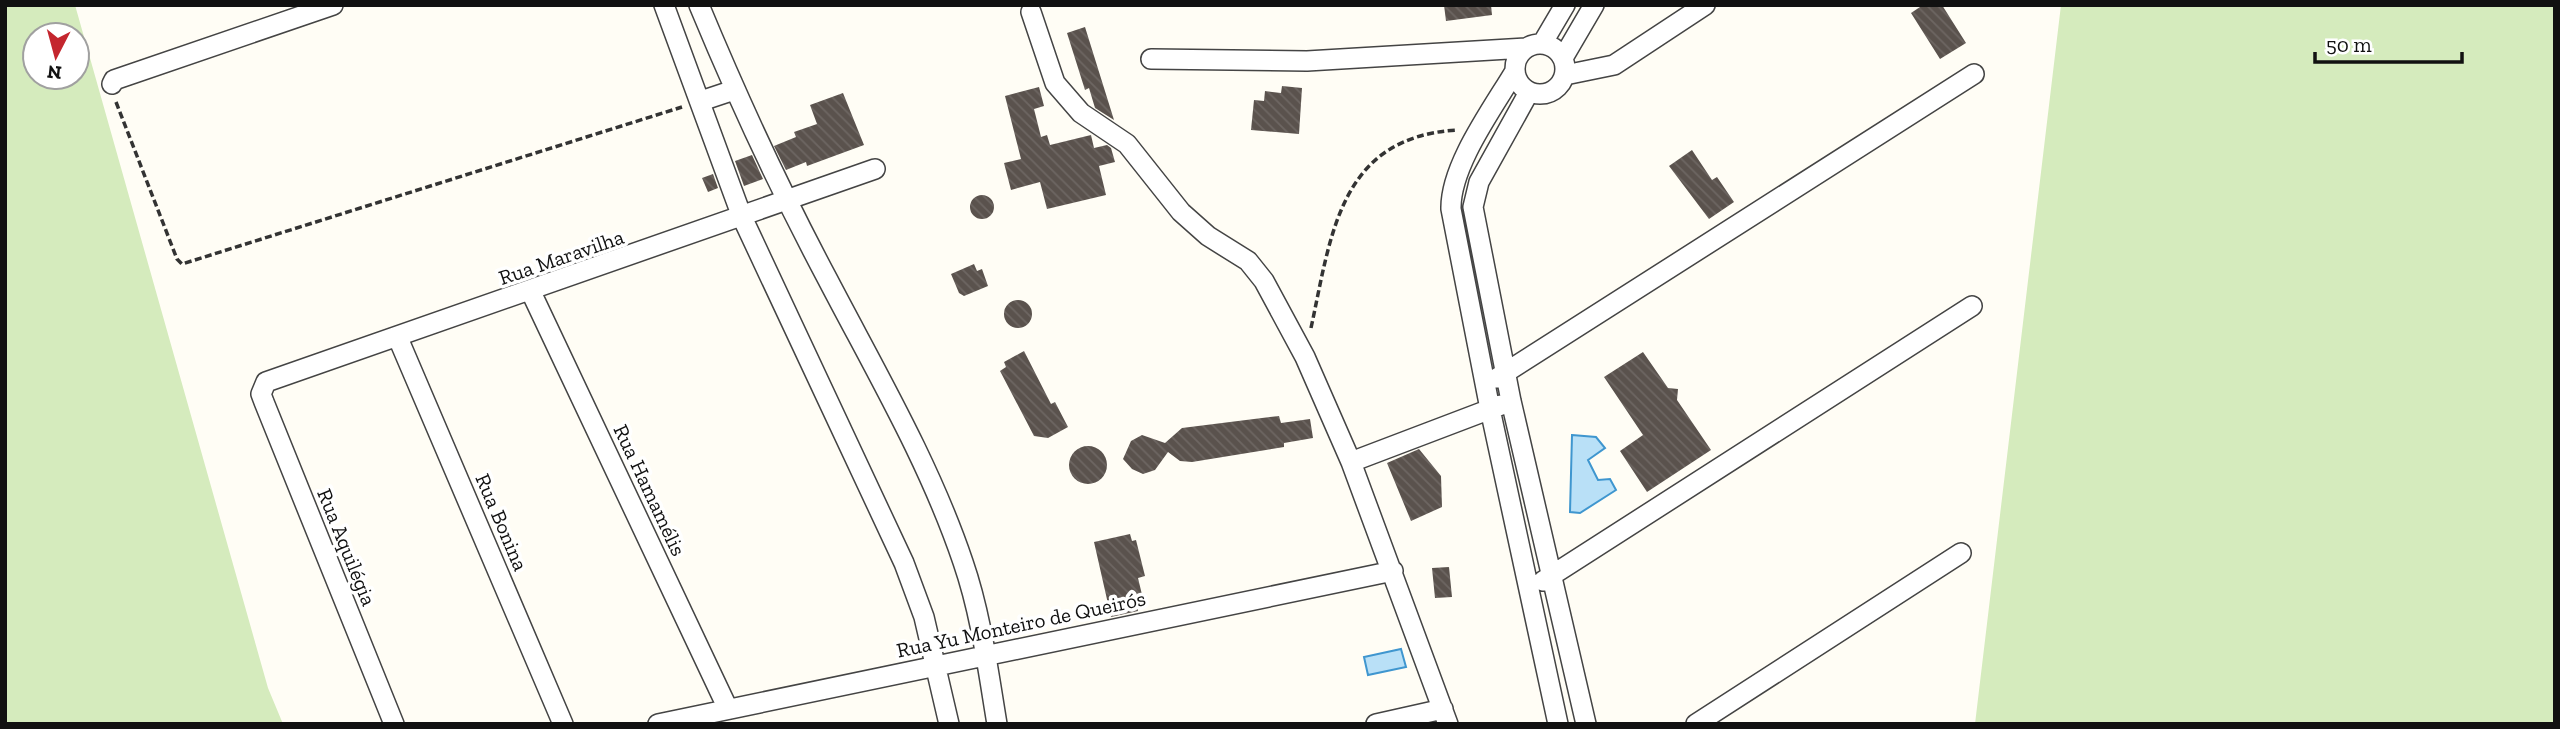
<svg xmlns="http://www.w3.org/2000/svg" width="2560" height="729" viewBox="0 0 2560 729" font-family="'Zilla Slab',serif">
  <style>
    .grass { fill: #d5ebbd; fill-rule: evenodd }
    .water { fill: #b9e0f7; stroke: #3f96cf; stroke-width: 2 }
    .building { fill: url(#building-back-hatch) }
    .lines { fill: none; stroke-linecap: round; stroke-linejoin: round }
    .street-casing { stroke: #444; stroke-width: 22 }
    .path { stroke: #333; stroke-width: 3.5; stroke-dasharray: 7 3.5; stroke-linecap: butt }
    .street { stroke: #fff; stroke-width: 19 }
    .labels { text-anchor: middle; dominant-baseline: central; stroke-width: 7; stroke-linejoin: round; paint-order: stroke }
    .street-label { font-size: 21px; fill: #111; stroke: #fff }
  </style>
  <defs>
    <pattern id="building-back-hatch" width="6" height="6" patternUnits="userSpaceOnUse" patternTransform="scale(1.75)"><rect width="6" height="6" fill="#5a524d"/><path d="M-1 5l2 2M0 0l6 6M5-1l2 2" fill="none" stroke="#6d6662"/></pattern>
  </defs>
  <rect width="100%" height="100%" fill="#fffdf5"/>
  <path class="grass" d="M5,5H75L268,688L283,724H5ZM35,35H77V77H35Z
    M2061,5H2555V724H1975Z"/>
  <path class="water" d="M1572,435L1596,437L1605,448L1588,460L1598,480L1610,479L1616,490L1580,513L1570,512Z
    M1401,649L1406,667L1368,675L1364,657Z"/>
  <path class="building" d="M1444,5H1491L1492,15L1446,21Z
    M1923,5H1942L1966,43L1940,59L1911,13Z
    M1085,27L1114,120L1095,108L1089,88L1085,90L1067,33Z
    M1282,86L1302,88L1299,134L1251,130L1254,100L1264,101L1265,91L1281,93Z
    M1039,87L1044,106L1034,109L1041,137L1047,135L1050,145L1091,135L1094,148L1107,145L1111,148L1115,162L1099,166L1106,195L1047,209L1040,182L1011,190L1004,163L1021,159L1005,96Z
    M843,93L864,145L807,166L806,162L786,170L774,146L796,137L794,132L817,124L810,105Z
    M1692,150L1712,180L1717,177L1734,202L1709,219L1669,166Z
    M752,155L763,179L744,186L735,161Z
    M713,174L718,188L708,192L702,178Z
    M970 207a12 12 0 1 1 24 0a12 12 0 1 1-24 0Z
    M974,264L977,271L982,269L988,286L964,296L959,293L951,274Z
    M1004 314a14 14 0 1 1 28 0a14 14 0 1 1-28 0Z
    M1024,351L1051,404L1055,402L1068,427L1048,438L1034,436L1000,371L1006,367L1004,362Z
    M1643,352L1668,388L1678,389L1677,400L1711,450L1647,492L1620,451L1643,435L1604,377Z
    M1279,416L1281,423L1310,419L1313,438L1284,443V447L1192,462L1180,461L1168,452L1155,470L1143,474L1132,469L1123,459L1131,441L1142,435L1165,443L1182,428Z
    M1069 465a19 19 0 1 1 38 0a19 19 0 1 1-38 0Z
    M1419,449L1441,476L1442,507L1411,521L1387,463Z
    M1130,534L1132,541L1136,540L1145,576L1138,578L1144,603L1137,605L1138,611L1111,617L1094,542Z
    M1449,567L1452,597L1435,598L1432,568Z"/>
  <g class="lines">
    <g class="street-casing">
      <path id="street" d="M664,5L742,217L904,563L924,617L949,724
        M699,5C738,99 780,190 828,280C876,372 930,464 963,562C981,614 988,670 997,724
        M1031,12L1055,83L1081,113L1127,144L1181,212L1208,236L1248,261L1264,281L1305,357L1351,462L1448,724
        M1515 69a25 25 0 1 1 50 0a25 25 0 1 1-50 0Z
        M1542,44L1565,5
        M1563,58L1594,5
        M1151,59L1307,61L1526,48
        M1515,71C1493,108 1450,166 1451,209L1490,409L1558,724
        M1565,75L1614,65L1705,5
        M112,84L114,80L333,5
        M1529,92L1479,182L1473,207L1511,401L1586,724
        M701,101L734,90
        M531,292L728,709
        M398,338L563,724
        M1497,378L1974,74
        M1351,462L1501,405
        M1543,581L1972,306
        M394,724L264,402L261,394L266,382L875,169
        M658,724L1393,571
        M1376,724L1443,709
        M1696,724L1961,553"/>
    </g>
    <path class="path" d="M116,102L177,259L182,264L682,107
      M1311,328C1331,236 1339,137 1457,130"/>
    <use href="#street" class="street"/>
  </g>
  <g class="labels">
    <g class="street-label">
      <text transform="translate(561 257) rotate(-19)">Rua Maravilha</text>
      <text transform="translate(650 490) rotate(65)">Rua Hamamélis</text>
      <text transform="translate(502 522) rotate(67)">Rua Bonina</text>
      <text transform="translate(347 547) rotate(68)">Rua Aquilégia</text>
      <text transform="translate(1021 624) rotate(-12)">Rua Yu Monteiro de Queirós</text>
    </g>
  </g>
  <rect width="2560" height="729" fill="none" stroke="#111111" stroke-width="14"/>
  <g transform="translate(56 56) rotate(186)"><circle r="33" fill="#ffffff" stroke="#a0a0a0" stroke-width="2"/>
  <path d="M0-5L12 26L0 18L-12 26Z" fill="#c4262e"/>
  <text y="-10" font-size="19" font-weight="bold" text-anchor="middle" fill="#111111">N</text>
  </g>
  <path d="M2315 52v10h147v-10" fill="none" stroke="#111111" stroke-width="3.5"/>
  <text x="2326" y="52" font-size="21" fill="#111111" stroke="#ffffff" stroke-width="5" paint-order="stroke">50 m</text>
</svg>
